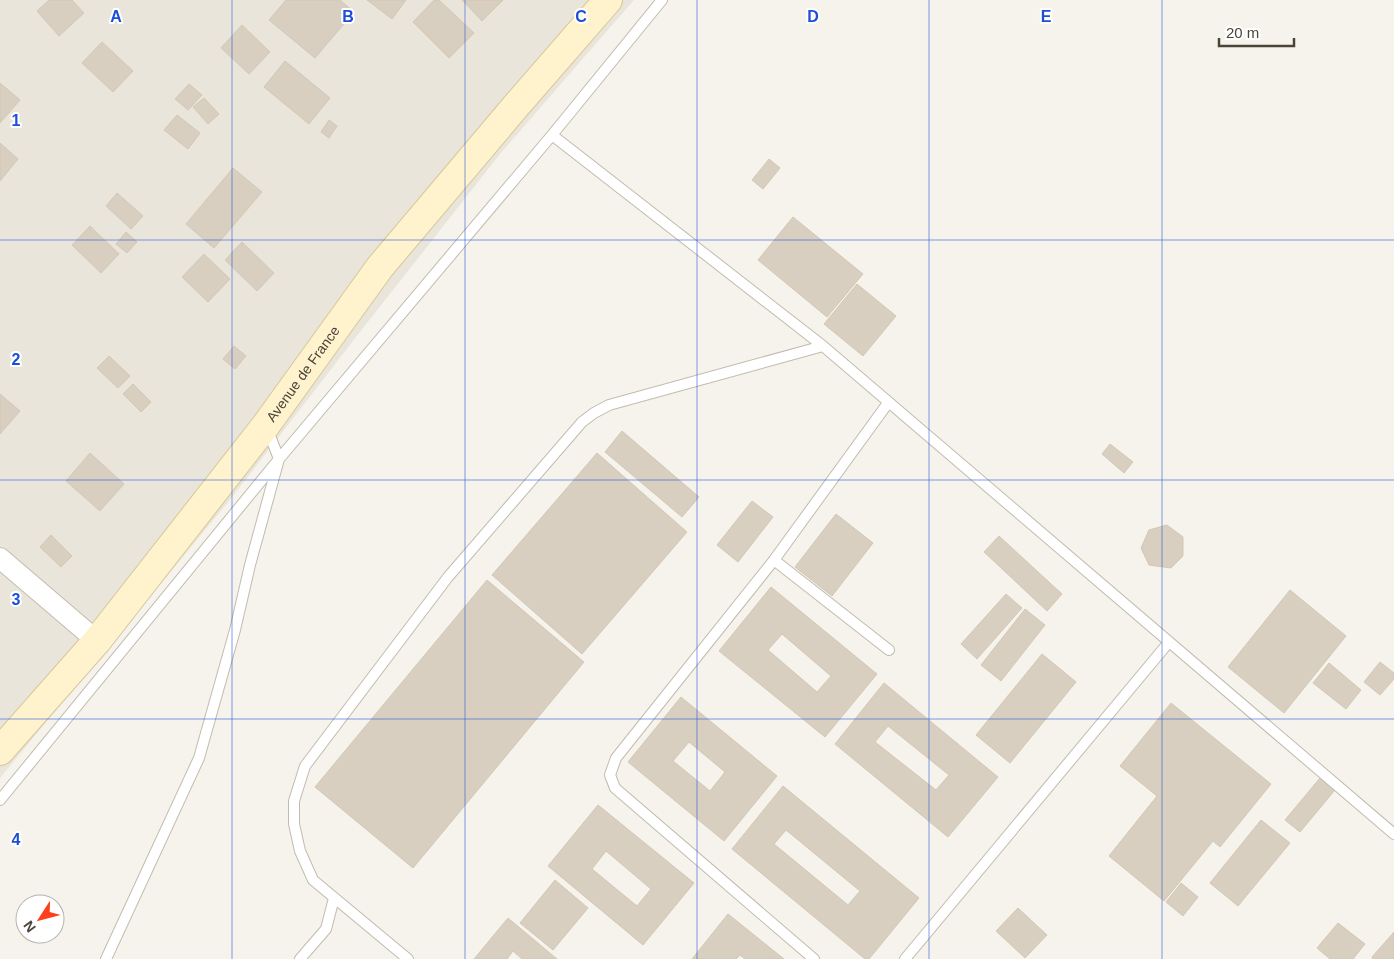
<svg xmlns="http://www.w3.org/2000/svg" width="1394" height="959" viewBox="0 0 1394 959" font-family="Arial,sans-serif">
  <style>
    .residential { fill: #eae5da }
    .building { fill: #d8cfc1; stroke: #d3c7b4; fill-rule: evenodd }
    .lines { fill: none; stroke-linecap: round; stroke-linejoin: round }
    .lane-casing { stroke: #c2bbae; stroke-width: 12 }
    .street-casing { stroke: #c2bbae; stroke-width: 22 }
    .secondary-casing { stroke: #d6c79b; stroke-width: 30 }
    .lane { stroke: #fff; stroke-width: 10 }
    .street { stroke: #fff; stroke-width: 20 }
    .secondary { stroke: #fff3cd; stroke-width: 28 }
    .grid { fill: none; stroke: #1d4ed8; stroke-width: 1; stroke-opacity: 0.55 }
    .labels { text-anchor: middle; dominant-baseline: central; stroke-width: 4; stroke-linejoin: round; paint-order: stroke }
    .street-label { font-size: 14px; fill: #4b4439; stroke: #fff }
    .grid-label { font-size: 16px; text-anchor: middle; font-weight: bold; fill: #1d4ed8; stroke: #fff; stroke-width: 4; stroke-linejoin: round; paint-order: stroke }
  </style>
  <rect width="100%" height="100%" fill="#f6f3ec"/>
  <path class="residential" d="M0,0H634L500,154L356,337L229,501L0,778Z"/>
  <path class="building" d="M49,0H72L84,13L59,36L37,11Z
    M286,0H340L354,12L315,58L269,20Z
    M367,0H406L392,19Z
    M434,0H439L474,33L449,58L413,22Z
    M462,0H503L482,21Z
    M242,25L270,52L249,74L221,48Z
    M102,42L133,71L113,92L82,63Z
    M285,61L330,98L309,124L264,87Z
    M0,83L20,100L0,123Z
    M189,84L202,95L188,110L175,99Z
    M204,98L219,114L208,124L193,107Z
    M177,115L200,133L188,149L164,130Z
    M329,120L337,126L329,138L321,132Z
    M0,143L18,159L0,181Z
    M769,159L780,168L763,189L752,180Z
    M233,168L262,192L214,248L186,224Z
    M117,193L143,216L131,229L106,206Z
    M793,217L863,274L827,317L758,260Z
    M90,226L119,254L101,273L72,245Z
    M126,232L137,242L127,253L116,244Z
    M242,242L274,273L257,291L225,260Z
    M204,254L230,279L208,302L182,277Z
    M857,284L896,316L863,356L824,324Z
    M234,346L246,356L235,369L223,359Z
    M109,356L130,376L118,388L97,368Z
    M133,384L151,402L141,412L123,394Z
    M0,394L20,411L0,434Z
    M622,431L699,497L682,517L605,452Z
    M1110,444L1133,462L1124,473L1102,454Z
    M90,453L124,484L100,511L66,481Z
    M597,453L687,532L582,654L492,575Z
    M752,501L773,517L738,562L717,545Z
    M836,514L873,543L832,596L795,567Z
    M1167,525L1183,537V556L1171,568L1149,565L1141,548L1149,530Z
    M51,535L72,556L61,567L40,547Z
    M999,536L1062,594L1047,611L984,552Z
    M487,580L584,662L413,868L315,787Z
    M771,587L877,674L825,737L719,651ZM782,634L831,676L817,692L768,650Z
    M1290,590L1346,636L1284,713L1228,667Z
    M1006,594L1022,608L977,659L961,644Z
    M1025,609L1045,625L1001,681L981,665Z
    M1042,654L1076,682L1010,763L976,735Z
    M1380,662L1394,673V679L1380,695L1364,682Z
    M1329,663L1361,690L1346,709L1313,683Z
    M884,683L998,777L948,837L835,744ZM888,726L949,775L936,790L875,742Z
    M681,697L777,776L724,841L628,762ZM689,742L725,772L710,791L673,761Z
    M1171,703L1271,784L1220,847L1213,841L1164,901L1109,856L1157,796L1120,766Z
    M1320,778L1335,790L1300,832L1285,820Z
    M783,786L919,898L869,959H865L732,849ZM786,830L860,891L848,905L774,844Z
    M598,805L694,883L643,945L548,866ZM606,851L651,889L637,906L592,869Z
    M1261,820L1290,843L1238,906L1210,883Z
    M555,880L588,908L553,950L520,923Z
    M1181,883L1198,897L1183,916L1166,902Z
    M1018,908L1047,935L1025,958L996,931Z
    M728,914L784,959H745L740,955L736,959H692Z
    M508,918L557,959H522L513,951L507,959H474Z
    M1338,923L1365,944L1353,959H1330L1317,948Z
    M1394,932V959H1373L1372,957Z"/>
  <g class="lines">
    <g class="lane-casing">
      <path id="lane" d="M552,135L823,346L1394,834
        M774,560L889,650
        M0,800L279,459L552,135L662,0
        M106,959L199,758L235,630L250,565L279,459L267,428
        M300,959L326,929L334,898
        M408,959L313,880L300,851L294,824V801L305,766L448,577L582,422L594,413L609,405L823,346
        M814,959L615,788L610,775L616,758L774,560L888,403
        M905,959L1169,642"/>
    </g>
    <g class="street-casing">
      <path id="street" d="M0,558L97,641"/>
    </g>
    <g class="secondary-casing">
      <g id="secondary">
        <path id="s1" d="M0,751L97,641L266,425L380,267L515,107L608,0"/>
      </g>
    </g>
    <use href="#lane" class="lane"/>
    <use href="#street" class="street"/>
    <use href="#secondary" class="secondary"/>
  </g>
  <path class="grid" d="M232,0V959M465,0V959M697,0V959M929,0V959M1162,0V959M0,240H1394M0,480H1394M0,719H1394"/>
  <g class="labels">
    <g class="street-label">
      <text stroke="none"><textPath href="#s1" startOffset="484">Avenue de France</textPath></text>
    </g>
  </g>
  <g class="grid-label">
    <text x="116" y="22">A</text>
    <text x="348" y="22">B</text>
    <text x="581" y="22">C</text>
    <text x="813" y="22">D</text>
    <text x="1046" y="22">E</text>
    <text x="16" y="126">1</text>
    <text x="16" y="365">2</text>
    <text x="16" y="605">3</text>
    <text x="16" y="845">4</text>
  </g>
  <g transform="translate(40 919) rotate(234)"><circle r="24" fill="#ffffff" stroke="#b7b4b0"/>
  <path d="M0-4L9 19L0 12L-9 19Z" fill="#fc3f1d"/>
  <text y="-8" font-size="14" font-weight="bold" text-anchor="middle" fill="#4b4439">N</text>
  </g>
  <path d="M1219 38v8h75v-8" fill="none" stroke="#4b4439" stroke-width="2.5"/>
  <text x="1226" y="38" font-size="15" fill="#4b4439" stroke="#ffffff" stroke-width="4" paint-order="stroke">20 m</text>
</svg>
